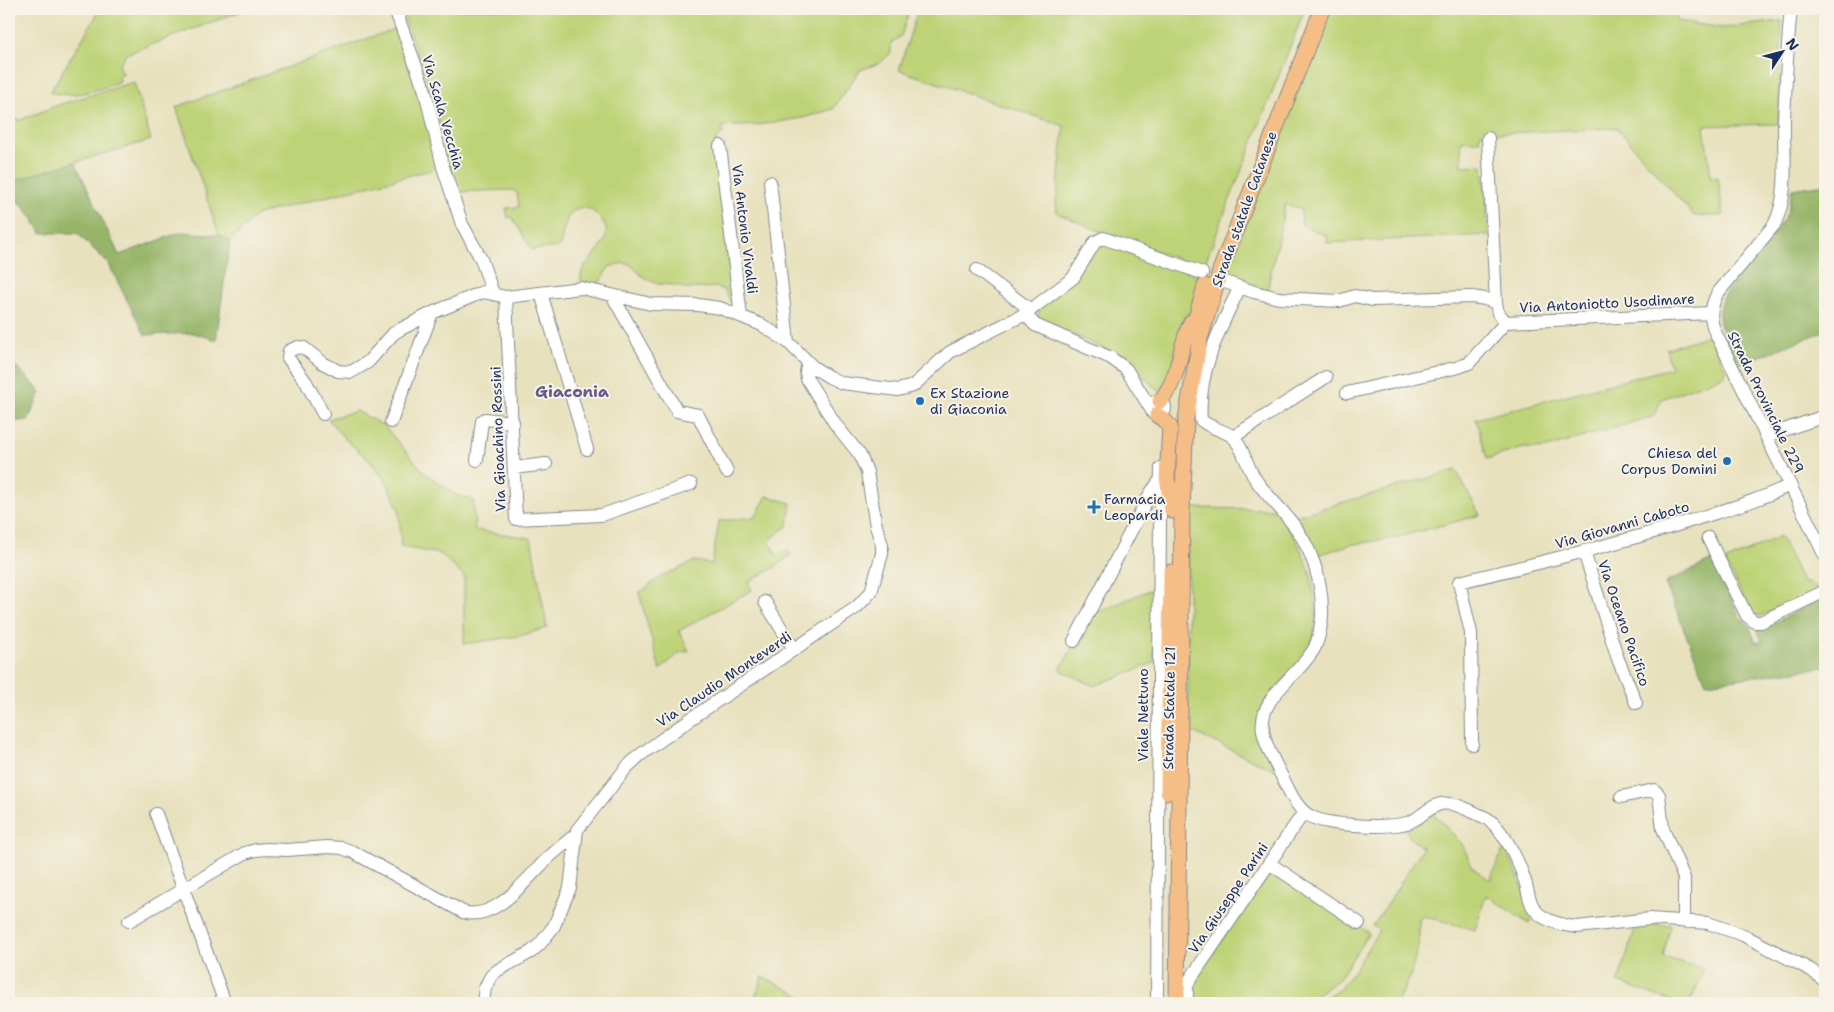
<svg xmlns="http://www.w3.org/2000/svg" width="1834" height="1012" viewBox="0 0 1834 1012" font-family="'Shantell Sans',sans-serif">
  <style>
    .green { fill: #bed377; stroke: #6c816a }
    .forest { fill: #96b568; stroke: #587263 }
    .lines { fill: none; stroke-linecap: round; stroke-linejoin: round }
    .minor-casing { stroke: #82888e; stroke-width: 14 }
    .major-casing { stroke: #82888e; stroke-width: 17 }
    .minor { stroke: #fff; stroke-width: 12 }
    .major { stroke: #f6be87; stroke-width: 15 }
    .poi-dot { fill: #1f6fb2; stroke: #f7f3e8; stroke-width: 2 }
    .labels { text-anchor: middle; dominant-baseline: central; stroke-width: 4; stroke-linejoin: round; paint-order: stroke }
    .street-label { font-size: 14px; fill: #1b2f5e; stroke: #f7f3e8 }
    .poi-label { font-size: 14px; fill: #1b2f5e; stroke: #f7f3e8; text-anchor: start }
    .quarter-label { font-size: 16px; font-weight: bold; fill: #635a8e; stroke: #f7f3e8 }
  </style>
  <rect width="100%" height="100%" fill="#f7f3e8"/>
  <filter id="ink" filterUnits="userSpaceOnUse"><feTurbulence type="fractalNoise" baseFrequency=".02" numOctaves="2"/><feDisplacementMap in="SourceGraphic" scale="10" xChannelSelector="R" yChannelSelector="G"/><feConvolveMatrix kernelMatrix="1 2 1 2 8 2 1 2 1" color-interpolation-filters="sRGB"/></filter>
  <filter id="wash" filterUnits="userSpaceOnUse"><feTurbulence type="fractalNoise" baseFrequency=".0096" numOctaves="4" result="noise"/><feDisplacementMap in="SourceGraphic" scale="20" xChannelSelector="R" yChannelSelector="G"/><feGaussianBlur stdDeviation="1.12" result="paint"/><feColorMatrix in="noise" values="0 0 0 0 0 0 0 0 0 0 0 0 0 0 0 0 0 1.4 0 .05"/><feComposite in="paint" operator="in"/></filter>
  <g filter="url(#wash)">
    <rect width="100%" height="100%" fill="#e8e1be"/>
    <path class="green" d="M117,9H247L126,54L119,65L123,74L118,76L120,81C98,90 74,99 50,92L98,13Z
      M401,9H910L901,36L891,43V53L880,63L860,70L833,109L803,118L758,125L722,127L723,134L716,139L735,308L724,290L716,287L687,289L674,285L658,284L646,279L629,264L623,263L609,267L600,282L591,286L581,281C577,259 624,243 599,217C585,201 571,206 565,225C562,233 563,239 559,247L532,250L512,217L508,218L506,208L519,207L517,192L512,190L455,192L447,167L437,110Z
      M918,9H1305L1203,268L1092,228L1057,213L1056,204L1064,126L899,70Z
      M1330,9H1677L1676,21L1723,28L1782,21L1778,124L1704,126L1711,177H1718L1723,216H1694L1617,128L1480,134L1479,141H1461L1462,166L1483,165L1489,235L1327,243V236L1302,225L1301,208L1285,205L1267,292C1260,290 1256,286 1249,282L1245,284L1225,275Z
      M397,28L414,72L439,165L431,170L258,214L230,241L219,235L176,107Z
      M134,82L151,140L9,182V119L20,120L58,105Z
      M1104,243L1201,276L1196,302L1188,315L1175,368L1160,392L1121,356L1045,323L1038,318L1039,309L1096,248Z
      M1709,335L1726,370L1723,376L1662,399L1654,416L1543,449L1524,448L1487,459L1476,419L1671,368L1666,349Z
      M357,411L384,426L425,473L456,495L473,500L475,530L531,538L547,628L519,636L464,644V577L441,554L401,547L399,510L388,485L372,463L343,437L328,419Z
      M1456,470L1480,515L1395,538L1348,545L1316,556L1295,516Z
      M767,496L791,503L788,525L769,541L777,555L787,550L791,555L774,568L748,582L752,590L679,631L689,651L679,653L660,670L639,593L662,576L695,561L712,564L719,521L755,517Z
      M1188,508L1275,509L1295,537L1305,559L1311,575L1317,618L1311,646L1262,709L1275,770L1188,730Z
      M1780,536L1803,583L1809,582L1819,590L1761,616L1752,613L1725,562Z
      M1154,588V663L1094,686L1060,670L1089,616Z
      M1431,815L1436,816L1462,844L1473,868L1490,880L1505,845L1533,913L1529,924L1486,895L1475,930L1424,916L1419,919V943L1410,977L1397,1003H1317L1340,988L1355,969L1379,930L1373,926L1423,848L1410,838L1405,826Z
      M1269,868L1273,869L1369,933L1339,979L1304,1003H1189V989Z
      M1652,924L1671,925L1663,957L1704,969L1690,1003H1677L1618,982L1636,926Z
      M763,977L815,1003H753Z"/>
    <path class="forest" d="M75,162L119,255L181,232L219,235L230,241L216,340L194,333L145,335L108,263L77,233H42L23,205L9,197V182Z
      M1825,184V331L1738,365C1727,342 1712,321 1723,296L1784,219L1788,211L1792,189Z
      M9,359L41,392L28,420L9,422Z
      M1712,560L1740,617L1749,625L1756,643L1762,641L1757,629L1765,627L1825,597V667L1706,683L1665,583Z"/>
  </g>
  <g filter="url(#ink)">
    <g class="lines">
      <g class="minor-casing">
        <path id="minor" d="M395,9L425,91L443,167L462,224L481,259L493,293
          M1791,9C1787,45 1786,83 1784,119C1783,154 1790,194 1774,225L1717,294C1710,309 1709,319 1716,334L1825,556
          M1488,138L1496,303L1498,313L1506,322
          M720,146L741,316
          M770,182L788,342
          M977,270L1031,310
          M1222,281L1254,292L1279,298L1339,301L1355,296L1372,300L1472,297L1485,299L1496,303
          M1240,287C1220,328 1197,372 1201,420C1211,429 1227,431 1233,437C1242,445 1247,466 1254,477C1263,492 1277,504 1288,518C1311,544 1323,581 1322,616C1321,626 1319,638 1315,647C1300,676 1258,695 1263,731C1265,746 1274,760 1280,773C1288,787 1295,808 1310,816C1327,826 1390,829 1410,822C1421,818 1429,806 1441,804C1454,801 1472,812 1484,817C1502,825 1519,862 1525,881C1528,890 1529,904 1536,911C1544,921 1565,926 1577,927L1650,919L1708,923L1743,935L1811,970L1825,981
          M541,293L587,449
          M612,295L677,411L698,415L727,472
          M506,297L516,519L602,515L691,484
          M1025,314L1073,278L1095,242L1103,238L1202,273
          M1347,393L1459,367L1469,363L1506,322L1711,313
          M1151 408a7 7 0 1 1 14 0a7 7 0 1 1-14 0Z
          M323,414L306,382L288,358L289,351L298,347L304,348L323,363L338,371L351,372L368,362L394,333L401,329L432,313L483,292L506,297L581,288L651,304L698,305L720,308L762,325L788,342L813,367L829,377L842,383L898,390L913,386L950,352L1025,314L1035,325L1111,358L1126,369L1151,409
          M391,422L432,313
          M1766,436L1825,416
          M1233,437L1326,377
          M477,460L482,421L485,419L513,422
          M514,468L546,464
          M1708,538L1747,616L1755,622H1761L1825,591
          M1584,552L1618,659L1636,703
          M765,602L794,649
          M1074,641L1150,494L1161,479
          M1472,744L1471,633L1459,582C1536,564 1614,545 1690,521C1724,510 1758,501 1790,485
          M1621,797L1654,790L1659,795L1663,829L1684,878V922
          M156,814L225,1003
          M1269,863L1359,923
          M129,921L245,853L256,850L267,849L287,850L327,847L342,848L353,852L463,912C494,922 525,881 544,862C554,852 566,843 576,834
          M483,1003L485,988L491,976L498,970L531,952L540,944L554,926L570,888L577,830L627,767L640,755L692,718L857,607L871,592L882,554V545L876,526L867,472L860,455L836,425L807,379L806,372L808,363
          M1157,1003L1160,514L1161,468
          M1187,1003V987L1189,981L1304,812"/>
      </g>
      <g class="major-casing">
        <path id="major" d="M1192,333L1205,286
          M1160,401C1181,377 1178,349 1191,322
          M1157,415L1164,420L1170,427L1167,478L1172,511
          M1168,792L1171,572
          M1177,1003L1182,511L1186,419L1200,339L1221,268L1322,9"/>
      </g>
      <use href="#minor" class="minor"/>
      <use href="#major" class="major"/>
    </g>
  </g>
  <g class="poi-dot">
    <circle cx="920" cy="401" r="5"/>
    <circle cx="1727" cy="461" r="5"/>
    <path d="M1091.5 499.5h5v5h5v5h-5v5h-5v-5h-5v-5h5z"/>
  </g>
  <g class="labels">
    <g class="street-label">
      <text transform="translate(443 112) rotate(74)">Via Scala Vecchia</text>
      <text transform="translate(1244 209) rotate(-70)">Strada statale Catanese</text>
      <text transform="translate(745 229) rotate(83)">Via Antonio Vivaldi</text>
      <text transform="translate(1607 303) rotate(-3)">Via Antoniotto Usodimare</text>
      <text transform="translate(1766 402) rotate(64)">Strada Provinciale 229</text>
      <text transform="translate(498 439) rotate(-92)">Via Gioachino Rossini</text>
      <text transform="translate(1622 525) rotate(-16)">Via Giovanni Caboto</text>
      <text transform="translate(1624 623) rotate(71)">Via Oceano Pacifico</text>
      <text transform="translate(724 679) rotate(-34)">Via Claudio Monteverdi</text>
      <text transform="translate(1169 708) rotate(-89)">Strada Statale 121</text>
      <text transform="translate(1143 715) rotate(-90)">Viale Nettuno</text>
      <text transform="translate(1228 898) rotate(-56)">Via Giuseppe Parini</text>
    </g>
    <g class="poi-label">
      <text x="930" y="393">Ex Stazione<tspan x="930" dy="16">di Giaconia</tspan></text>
      <text x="1717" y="453" text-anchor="end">Chiesa del<tspan x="1717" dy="16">Corpus Domini</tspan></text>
      <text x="1104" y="499">Farmacia<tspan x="1104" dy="16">Leopardi</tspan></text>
    </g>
    <g class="quarter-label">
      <text x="572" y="391">Giaconia</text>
    </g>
  </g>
  <rect width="1834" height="1012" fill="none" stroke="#f7f3e8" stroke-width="30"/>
  <g transform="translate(1782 52) rotate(54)" stroke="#f7f3e8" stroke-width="4" paint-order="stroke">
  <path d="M0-4L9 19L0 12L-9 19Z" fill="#1b2f5e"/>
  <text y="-8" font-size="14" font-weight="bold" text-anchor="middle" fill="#1b2f5e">N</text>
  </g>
</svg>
